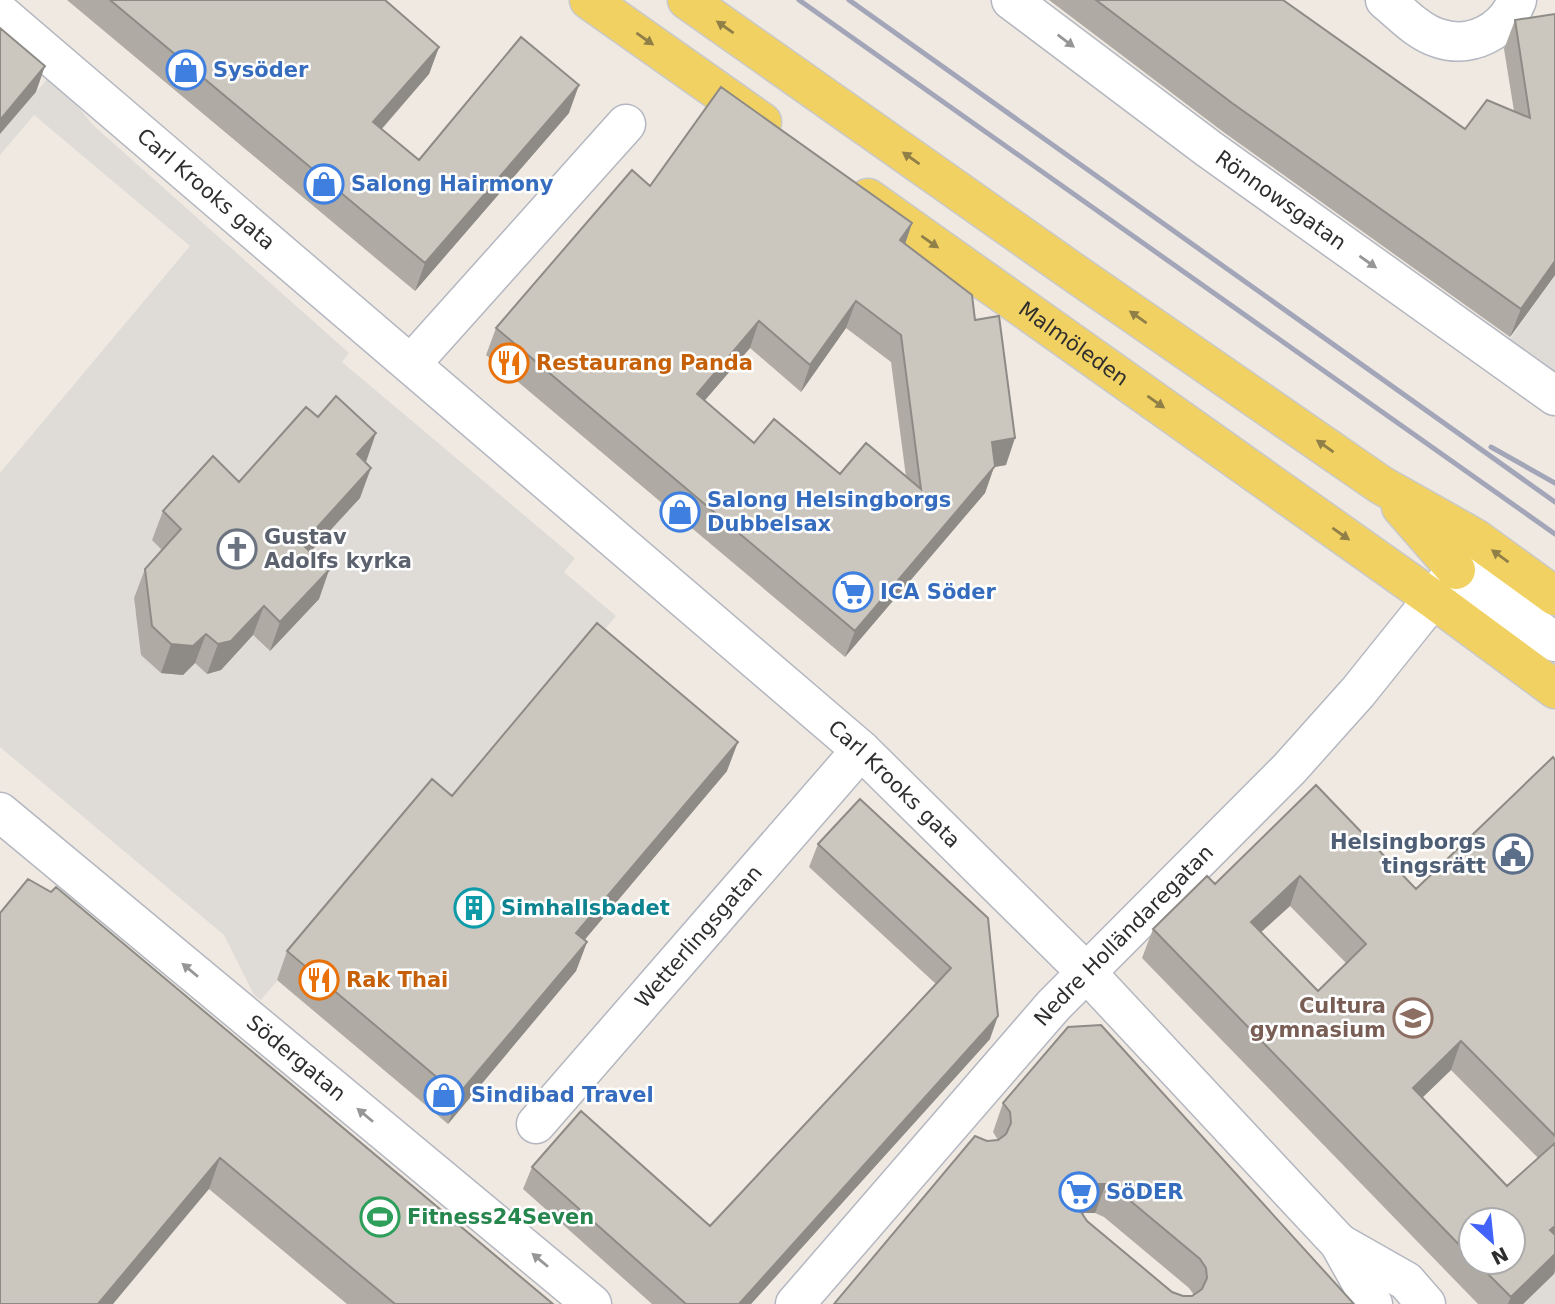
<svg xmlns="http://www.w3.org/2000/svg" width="1555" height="1304" viewBox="0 0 1555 1304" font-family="'DejaVu Sans',sans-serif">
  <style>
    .plaza { fill: #dfdcd8; fill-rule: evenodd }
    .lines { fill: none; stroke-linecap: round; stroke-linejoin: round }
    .minor-casing { stroke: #b4b7c1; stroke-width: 41 }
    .major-casing { stroke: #c9c9c9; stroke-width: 41 }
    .minor { stroke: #fff; stroke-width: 38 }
    .major { stroke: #f2d163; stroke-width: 38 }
    .rail { stroke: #a3a6b8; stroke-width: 5 }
    .wall { fill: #afaba4; fill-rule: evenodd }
    .shaded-wall { fill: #8e8b86 }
    .building { fill: #cbc7bf; stroke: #8e8b86; stroke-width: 2; fill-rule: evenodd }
    .oneway { fill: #908048 }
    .oneway2 { fill: #969696 }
    .labels { text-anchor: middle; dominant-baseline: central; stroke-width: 5; stroke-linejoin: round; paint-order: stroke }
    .shop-label { font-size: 21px; font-weight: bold; fill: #366cbe; stroke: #fff; text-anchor: start }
    .street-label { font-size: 21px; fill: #2e2e2e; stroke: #fff }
    .food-label { font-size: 21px; font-weight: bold; fill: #c56008; stroke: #fff; text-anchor: start }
    .worship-label { font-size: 21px; font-weight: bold; fill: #5b616d; stroke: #fff; text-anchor: start }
    .service-label { font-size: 21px; font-weight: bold; fill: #4e5e75; stroke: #fff; text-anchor: end }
    .culture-label { font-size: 21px; font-weight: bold; fill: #0d838f; stroke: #fff; text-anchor: start }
    .education-label { font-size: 21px; font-weight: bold; fill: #785e54; stroke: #fff; text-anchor: end }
    .leisure-label { font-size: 21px; font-weight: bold; fill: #27864d; stroke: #fff; text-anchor: start }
  </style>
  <rect width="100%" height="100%" fill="#efe9e1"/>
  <path class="plaza" d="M49,77L62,87L93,125L349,353L342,362L575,558L564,572L616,616L441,825L421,809L261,1000L254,995L224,935L0,747V473L190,246L34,115L0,155V134ZM360,498L291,573L269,651L253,635L195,663L183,675L148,623L135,611L134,598L170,558Z
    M1555,275V380L1505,346Z
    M1555,1245V1304H1523L1554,1274Z"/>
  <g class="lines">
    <g class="minor-casing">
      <g id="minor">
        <path id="s1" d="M1011,0L1209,149L1555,396"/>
        <path d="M1385,0C1401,13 1418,32 1438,38C1470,49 1505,32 1517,0"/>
        <path id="s2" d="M0,13L861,750L1086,972L1339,1243L1373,1304"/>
        <path d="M411,364L626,124"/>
        <path id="s3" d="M0,812L592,1304"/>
        <path id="s4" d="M536,1124L861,750"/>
        <path d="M1339,1243L1406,1281L1426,1304"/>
        <path id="s5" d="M795,1304L1053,1006L1290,768L1358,692L1456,570L1555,642"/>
      </g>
    </g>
    <g class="major-casing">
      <g id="major">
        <path d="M589,0L762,122"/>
        <path d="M687,0L1073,272L1381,485L1475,538L1555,596"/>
        <path id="s6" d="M868,198L1433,599L1555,689"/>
        <path d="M1401,507L1456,570"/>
      </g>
    </g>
    <use href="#minor" class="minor"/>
    <use href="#major" class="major"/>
    <path class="rail" d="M799,0L1555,534
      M849,0L1555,502
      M1491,447L1555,483"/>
  </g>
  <path class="wall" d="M67,0H385L439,47L429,74L382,129L419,160L569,113L415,291Z
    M1049,0H1283L1465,129L1514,111L1504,49L1515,20L1555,14V275L1510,337L1222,131Z
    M650,186L912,223L905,244L975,320L1006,465L994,467L985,493L845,657L486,355L496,328ZM846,328L891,362L906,477L840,474L754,443L704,401L750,348L801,392Z
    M365,463L360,498L310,552L329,570L319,599L270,651L253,635L221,670L207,674L195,663L183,675L161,673L141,655L134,598L145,569L162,550L152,540L163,511L239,482Z
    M1555,760V1270L1554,1274L1523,1304H1478L1142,958L1153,929L1215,884L1316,785L1416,889ZM1290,906L1346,963L1318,991L1261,932ZM1451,1070L1538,1158L1507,1186L1422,1098ZM1471,1220L1513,1262H1471Z
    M727,771L584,940L587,942L576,971L448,1124L277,980L287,951L452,796Z
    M860,799L990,1039L751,1304H652L523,1189L532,1167L710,1226L936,984L809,867L818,844Z
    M0,913L553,1304H347L209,1189Z
    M1003,1103L1354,1304H834L987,1141L998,1140L993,1132ZM1084,1213H1095L1104,1217L1189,1288L1194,1295L1183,1296L1172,1292L1087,1221L1083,1214Z"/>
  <path class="shaded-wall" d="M439,47L429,74L363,150L373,122Z
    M45,66L36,92L0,134V120Z
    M579,85L569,113L415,291L425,263Z
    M912,223L903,250L900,240Z
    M1555,261V275L1510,337L1521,309Z
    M856,301L846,328L801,392L810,365Z
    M759,321L750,348L687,421L697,394Z
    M376,433L366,462L357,454Z
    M1015,438L1006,465L994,467L985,493L845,657L855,631L992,442Z
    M371,468L360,498L291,573L302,544Z
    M329,570L319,599L270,651L280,622Z
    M264,606L253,635L221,670L207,674L218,644Z
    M206,634L195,663L183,675L161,673L171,644Z
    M738,742L727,771L566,962L576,933Z
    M1300,876L1290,906L1240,951L1251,922Z
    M587,942L576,971L448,1124L458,1095Z
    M998,1016L990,1039L751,1304H739Z
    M1461,1041L1451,1070L1402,1117L1413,1088Z
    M220,1158L209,1189L113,1304H98Z
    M1095,1184H1106L1095,1213H1084L1074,1221L1084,1191Z
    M1555,1226V1245L1550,1230Z
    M1555,1254V1270L1554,1274L1523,1304H1508L1511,1297Z"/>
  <path class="building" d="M110,0H385L439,47L373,122L419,160L521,37L579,85L425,263Z
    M1096,0H1283L1465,129L1487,100L1530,118L1515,20L1555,14V261L1521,309L1232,103Z
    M0,28L45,66L0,120Z
    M721,87L912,223L900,240L972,295L975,320L999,316L1015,438L992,442L995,466L855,631L496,328L632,170L650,186ZM856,301L901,335L921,489L866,443L840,474L774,419L754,443L697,394L759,321L810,365Z
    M336,396L376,433L357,454L371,468L302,544L329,570L280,622L264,606L231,641L218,644L206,634L193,646L171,644L152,626L145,569L181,529L163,511L213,456L239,482L306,407L318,417Z
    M597,623L738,742L576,933L587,942L458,1095L287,951L432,779L452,796Z
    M1553,757L1555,760V1136L1461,1041L1413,1088L1507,1186L1555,1143V1226L1550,1230L1555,1235V1254L1511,1297L1476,1262H1513V1220H1471V1257L1153,929L1207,876L1215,884L1316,785L1416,889ZM1300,876L1366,944L1318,991L1251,922Z
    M860,799L988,918L998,1016L739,1304H686L532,1167L581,1111L710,1226L951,968L818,844Z
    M28,879L51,892L56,887L553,1304H395L220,1158L98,1304H0V913Z
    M1101,1025L1354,1304H834L975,1136L987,1141L998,1140L1006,1134L1011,1123L1010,1112L1003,1103L1068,1027ZM1095,1184H1106L1115,1188L1200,1259L1206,1268L1207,1278L1202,1289L1192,1296H1183L1172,1292L1087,1221L1081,1212L1080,1200L1084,1191Z"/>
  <defs><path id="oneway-solid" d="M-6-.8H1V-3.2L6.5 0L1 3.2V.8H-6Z" transform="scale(1.75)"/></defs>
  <g class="oneway">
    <use href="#oneway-solid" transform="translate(725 27) rotate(-145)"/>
    <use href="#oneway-solid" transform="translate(645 39) rotate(35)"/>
    <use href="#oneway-solid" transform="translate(911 158) rotate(-145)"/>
    <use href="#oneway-solid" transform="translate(930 242) rotate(35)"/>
    <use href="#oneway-solid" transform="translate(1138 317) rotate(-145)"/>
    <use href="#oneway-solid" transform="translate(1156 402) rotate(35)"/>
    <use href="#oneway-solid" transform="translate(1325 446) rotate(-145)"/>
    <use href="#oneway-solid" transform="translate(1341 534) rotate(35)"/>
    <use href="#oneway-solid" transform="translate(1500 556) rotate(-144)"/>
  </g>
  <g class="oneway2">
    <use href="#oneway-solid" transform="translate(1066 41) rotate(37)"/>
    <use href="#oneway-solid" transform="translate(1368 262) rotate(35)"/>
    <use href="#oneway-solid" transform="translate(190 970) rotate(-140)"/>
    <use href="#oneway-solid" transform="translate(365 1115) rotate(-140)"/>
    <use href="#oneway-solid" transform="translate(540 1260) rotate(-140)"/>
  </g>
  <defs>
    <g id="shop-ring" transform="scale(2.0125)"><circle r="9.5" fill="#fff" stroke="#3f7fe0" stroke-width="1.5"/><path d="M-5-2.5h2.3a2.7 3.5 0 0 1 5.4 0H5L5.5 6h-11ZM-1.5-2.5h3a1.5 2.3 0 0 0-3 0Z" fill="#3f7fe0"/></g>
    <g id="restaurant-ring" transform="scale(2.0125)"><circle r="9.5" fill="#fff" stroke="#e8710a" stroke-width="1.5"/><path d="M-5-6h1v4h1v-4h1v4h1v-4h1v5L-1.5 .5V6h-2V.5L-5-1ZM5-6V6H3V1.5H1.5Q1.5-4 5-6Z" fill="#e8710a"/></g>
    <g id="church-ring" transform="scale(2.0125)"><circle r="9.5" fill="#fff" stroke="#6b7280" stroke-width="1.5"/><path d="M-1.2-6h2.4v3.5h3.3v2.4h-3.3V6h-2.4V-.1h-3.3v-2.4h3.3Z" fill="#6b7280"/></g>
    <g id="supermarket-ring" transform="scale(2.0125)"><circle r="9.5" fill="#fff" stroke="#3f7fe0" stroke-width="1.5"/><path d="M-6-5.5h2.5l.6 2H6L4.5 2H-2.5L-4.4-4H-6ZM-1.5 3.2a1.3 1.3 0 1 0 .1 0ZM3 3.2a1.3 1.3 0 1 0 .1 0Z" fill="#3f7fe0"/></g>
    <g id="civic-ring" transform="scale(2.0125)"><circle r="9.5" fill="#fff" stroke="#5c6f8a" stroke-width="1.5"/><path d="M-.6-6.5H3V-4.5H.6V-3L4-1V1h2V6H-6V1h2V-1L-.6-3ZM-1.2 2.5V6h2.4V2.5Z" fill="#5c6f8a"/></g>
    <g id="building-ring" transform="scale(2.0125)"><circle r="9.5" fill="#fff" stroke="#0f9aa8" stroke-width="1.5"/><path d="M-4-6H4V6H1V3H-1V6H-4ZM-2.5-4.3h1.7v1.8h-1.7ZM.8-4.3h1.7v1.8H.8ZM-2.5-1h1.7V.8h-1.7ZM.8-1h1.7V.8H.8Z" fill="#0f9aa8"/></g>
    <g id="school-ring" transform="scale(2.0125)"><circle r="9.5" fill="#fff" stroke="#8d6e63" stroke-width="1.5"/><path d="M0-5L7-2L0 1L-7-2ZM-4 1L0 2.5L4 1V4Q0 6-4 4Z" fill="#8d6e63"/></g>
    <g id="stadium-ring" transform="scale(2.0125)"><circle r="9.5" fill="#fff" stroke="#2e9e5b" stroke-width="1.5"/><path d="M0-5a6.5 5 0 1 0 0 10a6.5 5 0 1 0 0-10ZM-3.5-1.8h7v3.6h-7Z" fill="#2e9e5b"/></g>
  </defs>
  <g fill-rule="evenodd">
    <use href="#shop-ring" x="186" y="70"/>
    <use href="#shop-ring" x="324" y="184"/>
    <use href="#restaurant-ring" x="509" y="363"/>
    <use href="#shop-ring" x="680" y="512"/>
    <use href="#church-ring" x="237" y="549"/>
    <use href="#supermarket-ring" x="853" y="592"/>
    <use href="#civic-ring" x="1513" y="854"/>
    <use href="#building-ring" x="474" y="908"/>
    <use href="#restaurant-ring" x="319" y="980"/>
    <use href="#school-ring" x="1413" y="1018"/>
    <use href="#shop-ring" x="444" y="1095"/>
    <use href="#supermarket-ring" x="1079" y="1192"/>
    <use href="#stadium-ring" x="380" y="1217"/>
  </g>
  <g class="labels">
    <g class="shop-label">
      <text x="213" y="70">Sysöder</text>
      <text x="351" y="184">Salong Hairmony</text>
      <text x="707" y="500">Salong Helsingborgs<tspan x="707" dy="24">Dubbelsax</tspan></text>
      <text x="880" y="592">ICA Söder</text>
      <text x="471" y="1095">Sindibad Travel</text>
      <text x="1106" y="1192">SöDER</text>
    </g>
    <g class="street-label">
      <text stroke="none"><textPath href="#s2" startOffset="271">Carl Krooks gata</textPath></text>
      <text stroke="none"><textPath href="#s1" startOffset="336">Rönnowsgatan</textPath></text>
      <text stroke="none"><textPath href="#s6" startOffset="252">Malmöleden</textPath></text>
      <text stroke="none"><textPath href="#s2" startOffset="1181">Carl Krooks gata</textPath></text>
      <text stroke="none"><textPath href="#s5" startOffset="494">Nedre Holländaregatan</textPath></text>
      <text stroke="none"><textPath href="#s4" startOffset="248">Wetterlingsgatan</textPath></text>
      <text stroke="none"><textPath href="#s3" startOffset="385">Södergatan</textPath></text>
    </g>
    <g class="food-label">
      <text x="536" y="363">Restaurang Panda</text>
      <text x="346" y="980">Rak Thai</text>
    </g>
    <g class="worship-label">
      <text x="264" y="537">Gustav<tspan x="264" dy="24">Adolfs kyrka</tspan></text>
    </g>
    <g class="service-label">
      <text x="1486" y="842">Helsingborgs<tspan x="1486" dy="24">tingsrätt</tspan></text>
    </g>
    <g class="culture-label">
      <text x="501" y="908">Simhallsbadet</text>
    </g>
    <g class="education-label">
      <text x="1386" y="1006">Cultura<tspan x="1386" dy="24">gymnasium</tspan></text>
    </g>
    <g class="leisure-label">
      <text x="407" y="1217">Fitness24Seven</text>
    </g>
  </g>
  <g transform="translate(1492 1241) rotate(153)"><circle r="33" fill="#ffffff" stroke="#ababab" stroke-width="2"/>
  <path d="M0-5L12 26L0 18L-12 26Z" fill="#4264fb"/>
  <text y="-10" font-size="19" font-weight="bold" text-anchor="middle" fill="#2e2e2e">N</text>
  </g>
</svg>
